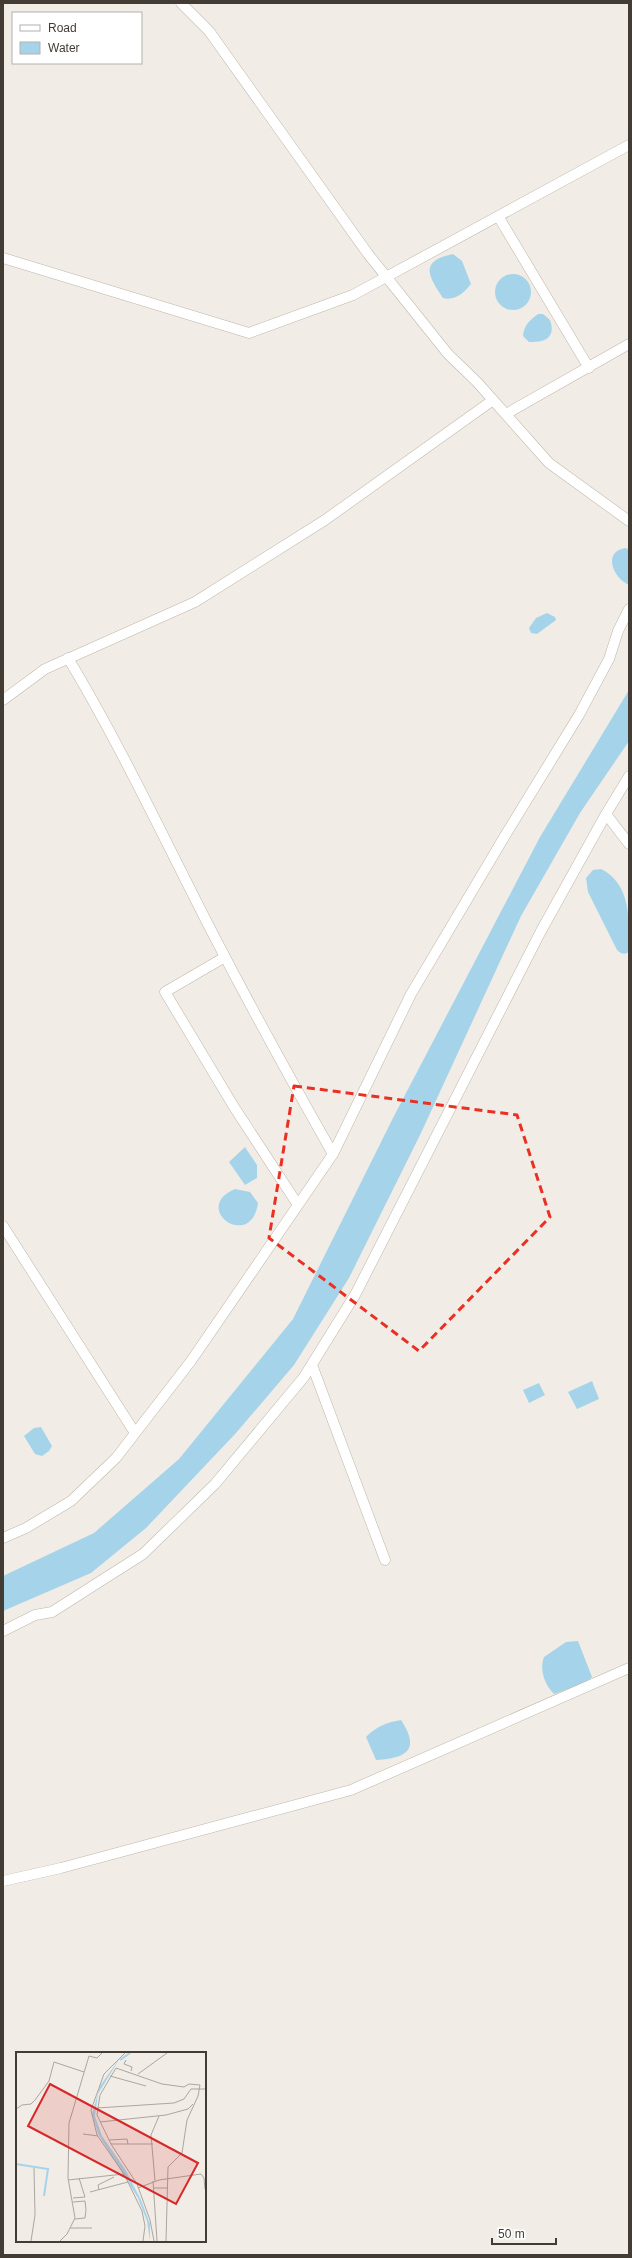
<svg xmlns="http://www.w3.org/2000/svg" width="632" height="2258" viewBox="0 0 632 2258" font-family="Helvetica,sans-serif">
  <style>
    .water { fill: #a5d4ea }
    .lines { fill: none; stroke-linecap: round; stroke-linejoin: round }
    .street-casing { stroke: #bfb6ab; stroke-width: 11 }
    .street { stroke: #fff; stroke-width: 10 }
    .marked { fill: none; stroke: #ea2f23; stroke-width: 3; stroke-dasharray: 8 5; stroke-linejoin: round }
    .inset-river { fill: none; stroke: #a5d4ea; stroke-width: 2 }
    .inset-road { fill: none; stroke: #aba69f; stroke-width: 1 }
    .view { fill: #d62828; fill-opacity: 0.15; stroke: #d62828; stroke-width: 2 }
    .inset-edge { fill: none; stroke: #433c35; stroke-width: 2 }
  </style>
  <rect width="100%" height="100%" fill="#f1ece5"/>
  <path class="water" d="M453,254L462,261L471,284C464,293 455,301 443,298C428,276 419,261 453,254Z
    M495 292a18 18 0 1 1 36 0a18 18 0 1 1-36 0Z
    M538,314H543L550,320C556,337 546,343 529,342L523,336C524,325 529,321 538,314Z
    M626,548L629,550V584H627C612,576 603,551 626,548Z
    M547,613L555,617L556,620L537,634L531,633L529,628L536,618Z
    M629,690V741L580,813L521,916L421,1133L349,1278L294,1365L236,1433L146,1528L91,1573L3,1611V1576L94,1533L179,1459L293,1319L394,1116L540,837Z
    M601,869C632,884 629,922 629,952C624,955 621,954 617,950L588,892L586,878L593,870Z
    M245,1147L257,1165V1178L245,1185L229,1162Z
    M235,1189L250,1192L258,1203C251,1252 190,1208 235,1189Z
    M592,1381L599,1399L577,1409L568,1392Z
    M539,1383L545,1395L529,1403L523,1390Z
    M41,1427L52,1446L49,1451L42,1456L35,1454L24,1436L34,1428Z
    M578,1641L592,1677L585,1683L554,1694C545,1685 539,1670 544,1657L566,1642Z
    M401,1720C420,1749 408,1758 376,1760L366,1737C375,1727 388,1722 401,1720Z"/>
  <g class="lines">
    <g class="street-casing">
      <path id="street" d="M181,3L209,31L368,254L448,354L477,382L549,463L629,521
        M498,216L589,368
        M3,258L249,333L353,295L629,145
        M506,414L629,344
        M68,658C122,748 166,843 214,936C252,1009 292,1082 333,1154
        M3,700L45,669L195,602L325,520L493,400
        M629,776L606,814L629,844
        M225,957L165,992L234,1107L298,1205
        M3,1226L135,1433
        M312,1365L385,1560
        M3,1538L26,1528L71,1501L116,1458L191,1361L333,1154L411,994L506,834L579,715L609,659L618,631L629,609
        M3,1631L35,1615L52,1612L143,1554L215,1484L304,1377L355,1295L541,931L606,814
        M3,1881L61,1868L351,1790L629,1668"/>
    </g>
    <use href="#street" class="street"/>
  </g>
  <path class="marked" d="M294,1086L517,1115L550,1217L419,1351L269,1238Z"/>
  <g transform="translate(16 2052)">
    <rect width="190" height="190" fill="#f1ece5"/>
    <path d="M104,6L82,42L79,64L86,84L109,117L125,148L134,172V189L131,169L122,146L82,82L76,62L84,34Z" fill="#a5d4ea"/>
    <path class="inset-river" d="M104,8L114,1M0,112L32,117L28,144"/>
    <path class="inset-road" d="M110,8L108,12L116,15L115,19M122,22L151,1M94,24L130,34M81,56L158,51L168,47L175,37H190M0,57L6,53L15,52L19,48L33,29L38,10L68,20M84,70L150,63L172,57L177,52M67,82L82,84M93,88L111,87L112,92M95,92H137M108,122L81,83L75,58L88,22L109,1M52,128L108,122L126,159L129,174L127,189M137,129L141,189M139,129L135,83L143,64M122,136L143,128L185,122L188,126L189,137M137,136H151M83,138L82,133L98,125M74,140L112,130M57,146L69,145L63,126M57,150L69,149L70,158L69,166L59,167M54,176H76M15,189L19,163L18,116M44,189L51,182L59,166L52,126L53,71L73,4L81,6L86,1M138,189L134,168L121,132L95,92L81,63L84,43L100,16L146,32L168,35L173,32L184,33L182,44L171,68L166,101L152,115L150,189"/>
    <path class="view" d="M34,32L182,111L160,152L12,74Z"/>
    <rect width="190" height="190" class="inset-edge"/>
  </g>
  <rect width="632" height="2258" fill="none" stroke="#433c35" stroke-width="8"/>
  <rect x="12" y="12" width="130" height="52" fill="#ffffff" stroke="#b4b1ae"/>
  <rect x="20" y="25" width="20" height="6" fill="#ffffff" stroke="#b4b1ae"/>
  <text x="48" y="32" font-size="12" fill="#433c35">Road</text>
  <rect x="20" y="42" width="20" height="12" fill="#a5d4ea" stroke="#b4b1ae"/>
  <text x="48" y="52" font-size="12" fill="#433c35">Water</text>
  <path d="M492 2238v6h64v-6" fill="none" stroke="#433c35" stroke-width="2"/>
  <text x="498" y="2238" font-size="12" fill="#433c35" stroke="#ffffff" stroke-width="3" paint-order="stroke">50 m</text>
</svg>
